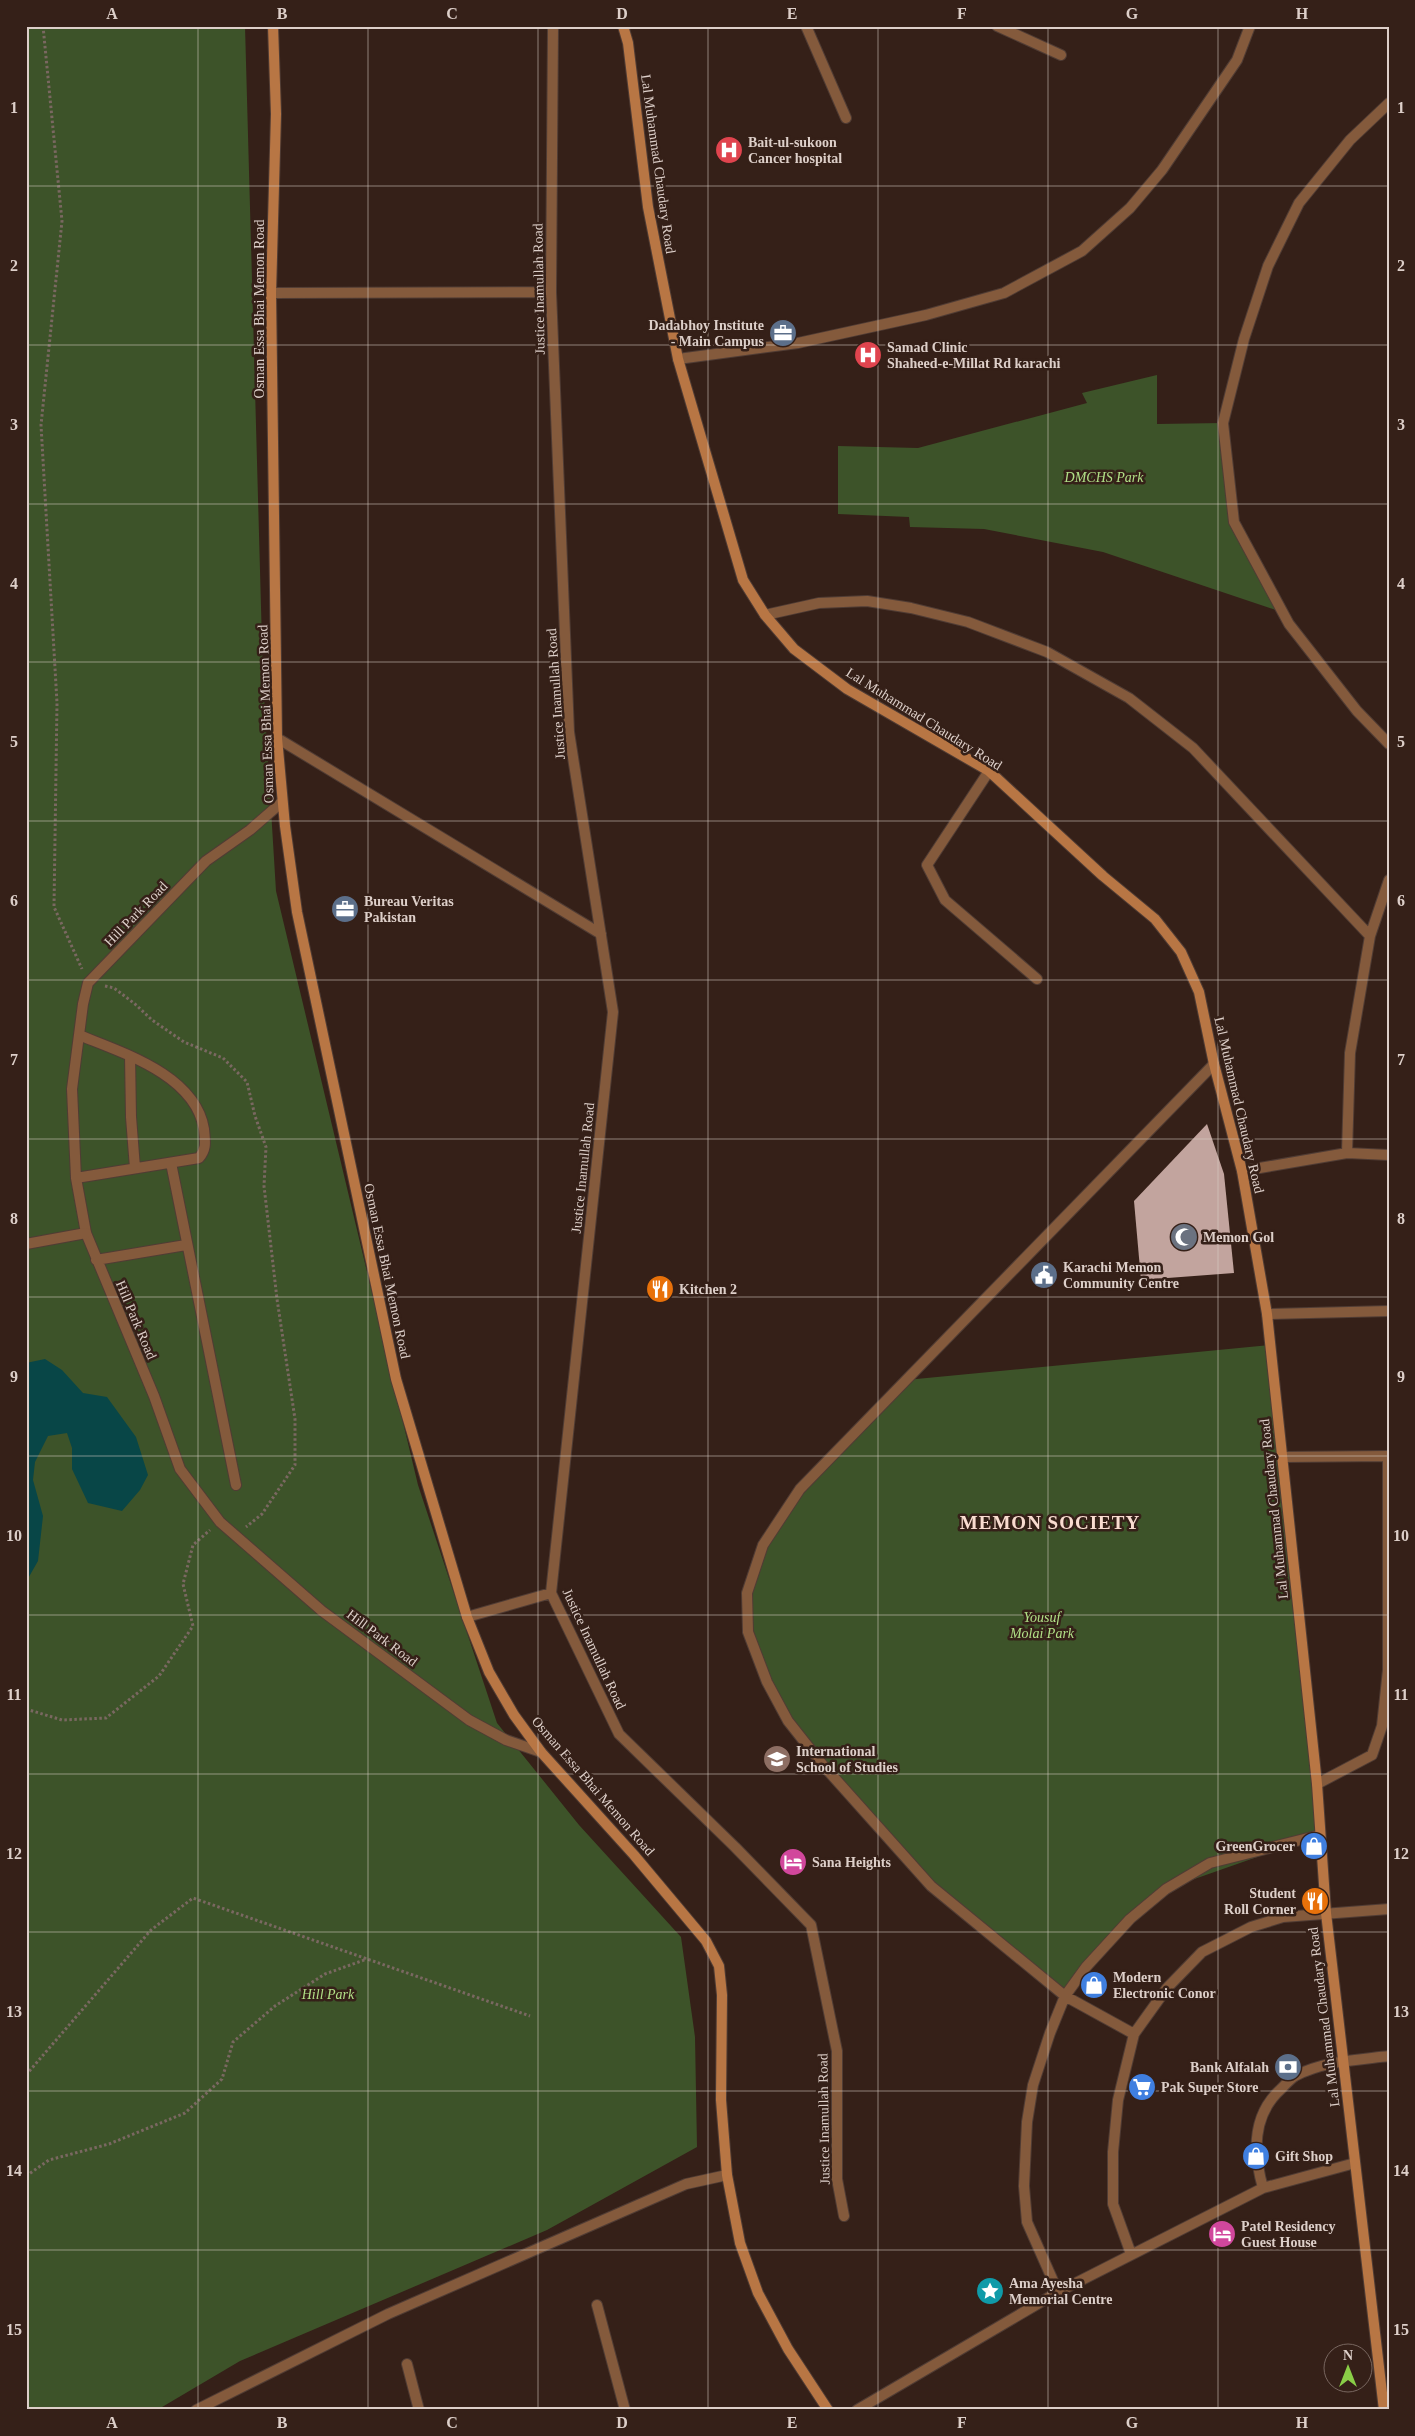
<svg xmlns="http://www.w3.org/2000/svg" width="1415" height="2436" viewBox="0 0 1415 2436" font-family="Georgia,serif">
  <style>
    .green { fill: #3d5329 }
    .water { fill: #084647 }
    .building { fill: #c2a49e }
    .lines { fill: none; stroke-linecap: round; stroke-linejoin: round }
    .lane-casing { stroke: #503c34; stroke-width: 12 }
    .street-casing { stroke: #503c34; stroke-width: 12 }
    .secondary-casing { stroke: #503c34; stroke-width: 12 }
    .path { stroke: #7a6861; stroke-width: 3; stroke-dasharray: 2.5 2.5; stroke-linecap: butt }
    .lane { stroke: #845a3c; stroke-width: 10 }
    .street { stroke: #845a3c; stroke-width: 10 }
    .secondary { stroke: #b87644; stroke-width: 10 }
    .grid { fill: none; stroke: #ddcfc9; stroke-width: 1; stroke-opacity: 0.55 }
    .labels { text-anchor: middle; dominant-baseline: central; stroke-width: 5; stroke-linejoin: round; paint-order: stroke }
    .poi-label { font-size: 14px; font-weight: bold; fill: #ddcfc9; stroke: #352018; text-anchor: start }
    .street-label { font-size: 14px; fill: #ddcfc9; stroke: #352018 }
    .park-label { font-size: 14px; font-style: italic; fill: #b1e087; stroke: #352018 }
    .district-label { font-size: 19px; font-weight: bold; letter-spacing: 1px; fill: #f9dcd0; stroke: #352018 }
    .neatline { fill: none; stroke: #ddcfc9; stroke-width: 2 }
    .grid-label { font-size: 16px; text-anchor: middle; font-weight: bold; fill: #ddcfc9 }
  </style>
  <rect width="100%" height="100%" fill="#352018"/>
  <path class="green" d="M26,26H245L263,679L276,891L418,1485L497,1723L579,1825L681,1937L695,2037L697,2147L547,2230L240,2361L157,2410H26Z
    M1157,375V424L1223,423L1234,522L1282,612L1103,552L984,529L910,527L909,517L838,514V446L918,448L1087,403L1082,393Z
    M1270,1345L1320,1835L1166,1889L1130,1919L1065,1996L931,1886L788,1721L748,1632L747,1593L763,1545L800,1489L906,1380Z"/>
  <path class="water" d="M45,1359L62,1370L83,1393L107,1397L136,1437L148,1475L140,1490L122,1511L88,1503L72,1469V1448L67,1433L48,1436L35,1462L33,1480L43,1516L38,1561L26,1582V1363Z"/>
  <path class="building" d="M1207,1124L1224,1174L1234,1273L1141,1280L1134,1201Z"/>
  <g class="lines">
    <g class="lane-casing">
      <path id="lane" d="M806,26L846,118
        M989,771L927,865L945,900L1037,979
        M282,802L250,830L206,861L88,983L83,1004L72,1089L76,1178L86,1233L154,1396L180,1469L220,1522L322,1611L469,1720L506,1740L541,1752
        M130,1056L131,1117L135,1168
        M171,1163L236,1485
        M76,1178L199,1158C207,1149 205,1141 204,1129C195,1075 123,1053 79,1035
        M96,1260L186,1245"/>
    </g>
    <g class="street-casing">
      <path id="street" d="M553,26L551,292L569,732L613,1012L551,1593L619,1734L735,1847L811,1925L837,2051V2179L844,2216
        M997,26L1061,55
        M1389,103L1350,140L1299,203L1268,266L1244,339L1223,423L1234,522L1289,624L1357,711L1389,744
        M271,293L551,292
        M678,359L798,343L926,315L1004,293L1082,251L1130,208L1162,170L1237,60L1250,26
        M765,615L819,603L867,601L911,608L968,622L1047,652L1129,698L1193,748L1370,936
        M277,738L601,934
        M1347,1153L1350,1053L1370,936L1389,880
        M1242,1171L1347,1153L1389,1155
        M26,1244L86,1233
        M1267,1314L1389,1311
        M1282,1457L1389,1456
        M467,1617L551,1593
        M1317,1784L1372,1755L1382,1726L1388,1670V1456
        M1134,2034L1065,1996L931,1886L822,1764L788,1721L767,1682L748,1632L747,1593L763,1545L800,1489L1214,1064
        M1263,2188C1253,2153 1252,2115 1281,2089C1285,2085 1290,2079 1295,2076C1324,2061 1357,2060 1389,2056
        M1131,2254L1113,2204V2152L1118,2100L1134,2034L1167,1988L1202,1952L1251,1927L1283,1917L1389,1909
        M1058,2292L1027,2222L1024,2186L1027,2122L1033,2085L1050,2033L1065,1996L1086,1967L1130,1919L1166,1889L1210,1863L1320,1835
        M597,2305L625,2410
        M407,2364L419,2410
        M196,2410L388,2314L686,2184L727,2175
        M857,2410L1058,2292L1263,2188L1355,2163"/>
    </g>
    <g class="secondary-casing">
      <path id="secondary" d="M273,26L276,114L271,293L277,738L285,826L297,912L396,1379L467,1617L489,1672L514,1715L541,1752L634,1855L706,1941L719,1966L722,1995L721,2100L727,2175L740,2243L758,2293L788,2349L828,2410
        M623,26L628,43L648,207L678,359L743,580L765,615L794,649L847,689L989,771L1103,876L1155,919L1181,952L1199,992L1214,1064L1242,1171L1267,1314L1317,1784L1326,1913L1384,2410"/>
    </g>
    <path class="path" d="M43,26L62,221L41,425L57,703L54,907L82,969
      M105,986L114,988L135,1004L152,1020L184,1042L223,1058L247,1082L255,1116L266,1147L264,1186L277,1299L295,1419V1465L262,1514L246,1527
      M26,1709L62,1720L106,1718L159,1676L193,1626L183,1584L193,1545L210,1530
      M26,2075L151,1930L193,1898L530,2016
      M26,2176L49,2160L109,2144L185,2113L222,2079L233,2042L275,2006L325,1974L367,1959"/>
    <use href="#lane" class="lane"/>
    <use href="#street" class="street"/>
    <use href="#secondary" class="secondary"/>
  </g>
  <path class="grid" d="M198,26V2410M368,26V2410M538,26V2410M708,26V2410M878,26V2410M1048,26V2410M1218,26V2410M26,186H1389M26,345H1389M26,504H1389M26,662H1389M26,821H1389M26,980H1389M26,1139H1389M26,1297H1389M26,1456H1389M26,1615H1389M26,1774H1389M26,1932H1389M26,2091H1389M26,2250H1389"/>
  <defs>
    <g id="hospital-disc" transform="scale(1.4375)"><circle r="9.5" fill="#e0444e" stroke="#352018"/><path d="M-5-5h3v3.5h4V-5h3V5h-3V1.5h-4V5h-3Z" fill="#fff"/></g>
    <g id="office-disc" transform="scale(1.4375)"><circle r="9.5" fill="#5c6f8a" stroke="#352018"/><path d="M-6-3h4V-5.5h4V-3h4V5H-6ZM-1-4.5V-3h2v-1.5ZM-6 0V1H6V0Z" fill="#fff"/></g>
    <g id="mosque-disc" transform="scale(1.4375)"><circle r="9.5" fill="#6b7280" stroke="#352018"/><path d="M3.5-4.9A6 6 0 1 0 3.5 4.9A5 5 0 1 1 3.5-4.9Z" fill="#fff"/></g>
    <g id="civic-disc" transform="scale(1.4375)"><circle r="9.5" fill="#5c6f8a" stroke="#352018"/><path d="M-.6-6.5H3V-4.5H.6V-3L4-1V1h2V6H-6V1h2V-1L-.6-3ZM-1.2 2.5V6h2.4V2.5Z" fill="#fff"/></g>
    <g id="restaurant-disc" transform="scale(1.4375)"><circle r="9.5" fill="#e8710a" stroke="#352018"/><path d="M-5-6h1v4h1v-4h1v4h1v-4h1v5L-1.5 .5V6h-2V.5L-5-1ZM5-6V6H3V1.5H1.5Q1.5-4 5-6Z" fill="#fff"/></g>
    <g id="school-disc" transform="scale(1.4375)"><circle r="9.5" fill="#8d6e63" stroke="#352018"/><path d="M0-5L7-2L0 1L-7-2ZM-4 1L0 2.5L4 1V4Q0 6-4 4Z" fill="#fff"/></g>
    <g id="shop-disc" transform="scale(1.4375)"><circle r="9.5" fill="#3f7fe0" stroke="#352018"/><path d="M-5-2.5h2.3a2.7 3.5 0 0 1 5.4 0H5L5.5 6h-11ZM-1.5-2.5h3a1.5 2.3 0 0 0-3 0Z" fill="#fff"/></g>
    <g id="hotel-disc" transform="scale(1.4375)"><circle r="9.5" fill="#d1479c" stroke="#352018"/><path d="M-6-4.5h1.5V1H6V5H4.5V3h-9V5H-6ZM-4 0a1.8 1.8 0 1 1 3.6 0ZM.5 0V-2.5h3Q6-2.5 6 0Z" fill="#fff"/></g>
    <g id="bank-disc" transform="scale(1.4375)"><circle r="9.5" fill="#5c6f8a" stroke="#352018"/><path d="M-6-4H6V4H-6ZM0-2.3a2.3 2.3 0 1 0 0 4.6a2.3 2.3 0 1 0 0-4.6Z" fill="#fff"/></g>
    <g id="supermarket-disc" transform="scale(1.4375)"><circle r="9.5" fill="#3f7fe0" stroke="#352018"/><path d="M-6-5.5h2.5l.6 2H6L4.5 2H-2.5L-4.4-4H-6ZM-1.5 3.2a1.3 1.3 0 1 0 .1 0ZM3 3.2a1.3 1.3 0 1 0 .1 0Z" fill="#fff"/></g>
    <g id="sight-disc" transform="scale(1.4375)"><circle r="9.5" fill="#0f9aa8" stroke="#352018"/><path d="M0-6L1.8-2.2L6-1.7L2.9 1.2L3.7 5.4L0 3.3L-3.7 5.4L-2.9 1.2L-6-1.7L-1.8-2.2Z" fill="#fff"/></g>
  </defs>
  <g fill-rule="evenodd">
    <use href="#hospital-disc" x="729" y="150"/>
    <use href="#office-disc" x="783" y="333"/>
    <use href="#hospital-disc" x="868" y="355"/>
    <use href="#office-disc" x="345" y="909"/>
    <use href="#mosque-disc" x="1184" y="1237"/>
    <use href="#civic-disc" x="1044" y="1275"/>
    <use href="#restaurant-disc" x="660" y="1289"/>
    <use href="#school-disc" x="777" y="1759"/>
    <use href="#shop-disc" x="1314" y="1846"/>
    <use href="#hotel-disc" x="793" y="1862"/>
    <use href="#restaurant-disc" x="1315" y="1901"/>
    <use href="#shop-disc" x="1094" y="1985"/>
    <use href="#bank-disc" x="1288" y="2067"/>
    <use href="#supermarket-disc" x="1142" y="2087"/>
    <use href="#shop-disc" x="1256" y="2156"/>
    <use href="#hotel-disc" x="1222" y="2234"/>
    <use href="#sight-disc" x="990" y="2291"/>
  </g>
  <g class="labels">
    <g class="poi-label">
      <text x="748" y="142">Bait-ul-sukoon<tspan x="748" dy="16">Cancer hospital</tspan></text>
      <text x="764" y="325" text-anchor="end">Dadabhoy Institute<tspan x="764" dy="16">- Main Campus</tspan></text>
      <text x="887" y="347">Samad Clinic<tspan x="887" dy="16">Shaheed-e-Millat Rd karachi</tspan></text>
      <text x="364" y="901">Bureau Veritas<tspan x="364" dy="16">Pakistan</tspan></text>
      <text x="1203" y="1237">Memon Gol</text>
      <text x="1063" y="1267">Karachi Memon<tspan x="1063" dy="16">Community Centre</tspan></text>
      <text x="679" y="1289">Kitchen 2</text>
      <text x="796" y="1751">International<tspan x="796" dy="16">School of Studies</tspan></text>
      <text x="1295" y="1846" text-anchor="end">GreenGrocer</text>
      <text x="812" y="1862">Sana Heights</text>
      <text x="1296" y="1893" text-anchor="end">Student<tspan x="1296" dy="16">Roll Corner</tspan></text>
      <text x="1113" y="1977">Modern<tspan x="1113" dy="16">Electronic Conor</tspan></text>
      <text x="1269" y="2067" text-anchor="end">Bank Alfalah</text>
      <text x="1161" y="2087">Pak Super Store</text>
      <text x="1275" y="2156">Gift Shop</text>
      <text x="1241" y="2226">Patel Residency<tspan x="1241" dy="16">Guest House</tspan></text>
      <text x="1009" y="2283">Ama Ayesha<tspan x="1009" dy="16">Memorial Centre</tspan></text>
    </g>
    <g class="street-label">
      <text transform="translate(658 164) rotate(82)">Lal Muhammad Chaudary Road</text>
      <text transform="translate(539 289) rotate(-91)">Justice Inamullah Road</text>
      <text transform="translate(259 309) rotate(-90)">Osman Essa Bhai Memon Road</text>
      <text transform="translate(556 694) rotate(-94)">Justice Inamullah Road</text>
      <text transform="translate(266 714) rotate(-92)">Osman Essa Bhai Memon Road</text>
      <text transform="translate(924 719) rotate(32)">Lal Muhammad Chaudary Road</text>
      <text transform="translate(136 914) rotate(-46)">Hill Park Road</text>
      <text transform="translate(1239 1105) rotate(77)">Lal Muhammad Chaudary Road</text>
      <text transform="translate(583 1168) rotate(-84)">Justice Inamullah Road</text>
      <text transform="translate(387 1271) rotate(78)">Osman Essa Bhai Memon Road</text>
      <text transform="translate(136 1320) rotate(67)">Hill Park Road</text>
      <text transform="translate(1274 1509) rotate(-96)">Lal Muhammad Chaudary Road</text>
      <text transform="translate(382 1638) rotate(37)">Hill Park Road</text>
      <text transform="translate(594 1649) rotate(65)">Justice Inamullah Road</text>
      <text transform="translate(593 1786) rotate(49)">Osman Essa Bhai Memon Road</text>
      <text transform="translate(1324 2017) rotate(-97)">Lal Muhammad Chaudary Road</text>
      <text transform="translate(824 2119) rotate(-91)">Justice Inamullah Road</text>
    </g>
    <g class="park-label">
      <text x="1104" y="477">DMCHS Park</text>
      <text x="1042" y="1617">Yousuf<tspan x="1042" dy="16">Molai Park</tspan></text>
      <text x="328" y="1994">Hill Park</text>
    </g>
    <g class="district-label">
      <text x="1050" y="1522">MEMON SOCIETY</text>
    </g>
  </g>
  <rect width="1415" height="2436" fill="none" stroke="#352018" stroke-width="55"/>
  <g transform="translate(1348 2368)"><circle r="24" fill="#352018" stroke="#78665f"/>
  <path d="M0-4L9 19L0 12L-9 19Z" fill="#8ace47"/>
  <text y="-8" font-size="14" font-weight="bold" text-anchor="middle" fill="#ddcfc9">N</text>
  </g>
  <rect x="28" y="28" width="1360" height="2380" class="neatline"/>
  <g class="grid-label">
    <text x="112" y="19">A</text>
    <text x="282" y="19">B</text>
    <text x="452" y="19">C</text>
    <text x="622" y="19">D</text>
    <text x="792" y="19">E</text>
    <text x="962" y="19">F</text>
    <text x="1132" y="19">G</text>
    <text x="1302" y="19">H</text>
    <text x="14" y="113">1</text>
    <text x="1401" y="113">1</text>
    <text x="14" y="271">2</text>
    <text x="1401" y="271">2</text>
    <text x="14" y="430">3</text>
    <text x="1401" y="430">3</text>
    <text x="14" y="589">4</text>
    <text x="1401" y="589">4</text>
    <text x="14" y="747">5</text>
    <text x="1401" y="747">5</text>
    <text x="14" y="906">6</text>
    <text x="1401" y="906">6</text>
    <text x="14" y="1065">7</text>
    <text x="1401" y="1065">7</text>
    <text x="14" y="1224">8</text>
    <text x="1401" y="1224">8</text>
    <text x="14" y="1382">9</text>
    <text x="1401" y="1382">9</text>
    <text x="14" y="1541">10</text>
    <text x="1401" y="1541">10</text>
    <text x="14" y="1700">11</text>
    <text x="1401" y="1700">11</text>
    <text x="14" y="1859">12</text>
    <text x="1401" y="1859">12</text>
    <text x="14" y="2017">13</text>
    <text x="1401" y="2017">13</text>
    <text x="14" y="2176">14</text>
    <text x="1401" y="2176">14</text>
    <text x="14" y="2335">15</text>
    <text x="1401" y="2335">15</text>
    <text x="112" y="2428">A</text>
    <text x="282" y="2428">B</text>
    <text x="452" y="2428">C</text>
    <text x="622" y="2428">D</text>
    <text x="792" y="2428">E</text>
    <text x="962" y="2428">F</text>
    <text x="1132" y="2428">G</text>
    <text x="1302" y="2428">H</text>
  </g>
</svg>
